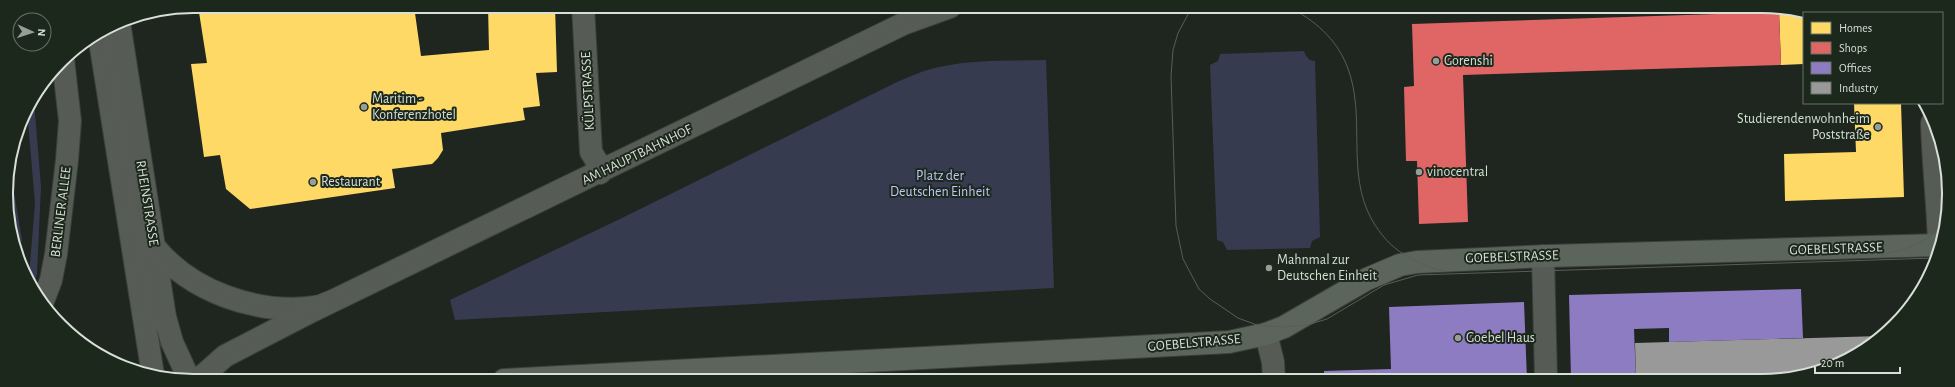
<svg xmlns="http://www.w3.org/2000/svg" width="1955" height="387" viewBox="0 0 1955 387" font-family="'Alegreya Sans',sans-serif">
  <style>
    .green { fill: #363b50 }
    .homes { fill: #ffd966 }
    .shops { fill: #e06666 }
    .offices { fill: #8e7cc3 }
    .industry { fill: #999 }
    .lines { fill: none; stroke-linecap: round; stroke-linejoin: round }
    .minor-casing { stroke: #3a403a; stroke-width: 24 }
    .major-casing { stroke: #3a403a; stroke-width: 24 }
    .minor { stroke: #565b56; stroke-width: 22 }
    .major { stroke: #5c655b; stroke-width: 22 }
    .tram { stroke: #595d58; stroke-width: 1 }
    .poi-dot { fill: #979e97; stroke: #1d281c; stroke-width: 1.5 }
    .labels { text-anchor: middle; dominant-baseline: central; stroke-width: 4; stroke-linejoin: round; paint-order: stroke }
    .poi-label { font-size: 14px; fill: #d7dfd7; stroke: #1d281c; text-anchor: start }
    .street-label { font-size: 14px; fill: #d7dfd7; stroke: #1d281c }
    .park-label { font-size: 14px; fill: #bdc6f7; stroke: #1d281c }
    .rim { fill: none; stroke: #d7dfd7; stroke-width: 2 }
  </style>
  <rect width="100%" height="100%" fill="#1f251f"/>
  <path class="green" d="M1304,51C1306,57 1309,61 1315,61L1320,237L1312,241L1310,248L1227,250L1223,242L1217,240L1210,65L1218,61L1220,54Z
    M1046,60L1054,288L455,320L450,300L622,218L897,82C913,75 927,69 944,66C977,59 1013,61 1046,60Z
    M34,101L41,187L37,274L34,286L29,276L35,203L27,111Z
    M13,186L22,240L16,255L7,187Z"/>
  <path class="homes" d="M198,6H414L421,56L489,50L488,6H555L557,72L536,73L540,106L523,108L525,120L441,133L443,150L438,158L432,164L392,169L395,188L250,209L226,189L220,155L204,157L191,64L207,63Z
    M1779,10H1791L1804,14V64L1781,65Z
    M1854,103H1901L1904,197L1785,201L1784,154L1856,152Z"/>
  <path class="shops" d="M1779,12L1781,65L1463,75L1468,222L1419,224L1417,161H1406L1404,87L1414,86L1412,24Z"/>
  <path class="offices" d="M1801,289L1803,338L1669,342V328L1634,329L1636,380H1571L1569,295Z
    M1524,302L1527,380H1324V371L1391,369L1389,307Z"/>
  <path class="industry" d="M1880,336L1844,362L1774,381L1636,380L1635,343Z"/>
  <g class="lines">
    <g class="minor-casing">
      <path id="minor" d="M583,6L591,152L599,165L600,173
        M119,22L165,317L172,342L189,379
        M99,35L153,375
        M1932,123C1933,164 1938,204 1939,245
        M153,245C190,292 257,315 316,307
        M1543,256L1546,380
        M43,301L51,280L56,254L67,160L70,121L63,59
        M1266,334L1273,362L1274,380
        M199,379L225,356L310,312L903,24L950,7"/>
    </g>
    <g class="major-casing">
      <path id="major" d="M504,380L1229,342L1266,334L1284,327L1367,279L1400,265L1417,262L1548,256L1939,245"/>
    </g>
    <use href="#minor" class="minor"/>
    <use href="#major" class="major"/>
    <path class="tram" d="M1192,7L1178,33L1173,50L1171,76L1176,226L1183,259L1199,289L1210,299L1238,318L1257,325L1284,327L1307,325L1327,319L1384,285L1418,275L1935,258
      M1289,7C1314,20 1336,38 1347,66C1367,116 1345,172 1372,220C1381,235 1390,246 1405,255C1417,262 1430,269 1444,271
      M106,31L129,174
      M93,39L146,372
      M128,169C134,189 140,210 151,228C180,277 253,313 309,298C316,296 322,293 329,291
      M132,193L161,377
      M123,205C142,260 193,300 250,312C276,318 305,314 331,307
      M1881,255C1908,249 1925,243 1946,224
      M188,379L199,367L232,343L471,225L599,165L750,89L926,7
      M208,379L229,362L243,354L473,241L532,216L878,44C896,36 913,27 931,20C963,8 998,9 1032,7"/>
  </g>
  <g class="poi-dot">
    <circle cx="1436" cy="61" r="4"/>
    <circle cx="364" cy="107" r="4"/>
    <circle cx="1878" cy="127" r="4"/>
    <circle cx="1419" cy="172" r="4"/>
    <circle cx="313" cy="182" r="4"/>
    <circle cx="1269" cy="268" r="4"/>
    <circle cx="1458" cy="338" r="4"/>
  </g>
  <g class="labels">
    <g class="poi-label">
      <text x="1444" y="61">Gorenshi</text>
      <text x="372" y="99">Maritim -<tspan x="372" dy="16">Konferenzhotel</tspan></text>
      <text x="1870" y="119" text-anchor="end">Studierendenwohnheim<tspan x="1870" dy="16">Poststraße</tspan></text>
      <text x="1427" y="172">vinocentral</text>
      <text x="321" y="182">Restaurant</text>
      <text x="1277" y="260">Mahnmal zur<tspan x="1277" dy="16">Deutschen Einheit</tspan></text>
      <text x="1466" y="338">Goebel Haus</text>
    </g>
    <g class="street-label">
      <text transform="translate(588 91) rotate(-93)">KÜLPSTRASSE</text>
      <text transform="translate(637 155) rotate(-26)">AM HAUPTBAHNHOF</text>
      <text transform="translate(147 203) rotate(81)">RHEINSTRASSE</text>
      <text transform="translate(61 212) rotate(-83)">BERLINER ALLEE</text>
      <text transform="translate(1836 249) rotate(-2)">GOEBELSTRASSE</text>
      <text transform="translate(1512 257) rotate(-2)">GOEBELSTRASSE</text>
      <text transform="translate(1194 343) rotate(-5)">GOEBELSTRASSE</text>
    </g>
    <g class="park-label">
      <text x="940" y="176">Platz der<tspan x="940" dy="16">Deutschen Einheit</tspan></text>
    </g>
  </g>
  <path d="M0 0H1955V387H0ZM193 13H1762A180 180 0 0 1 1942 193V194A180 180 0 0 1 1762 374H193A180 180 0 0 1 13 194V193A180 180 0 0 1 193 13Z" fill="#1d281c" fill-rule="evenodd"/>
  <path class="rim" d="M193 13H1762A180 180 0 0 1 1942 193V194A180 180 0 0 1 1762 374H193A180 180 0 0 1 13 194V193A180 180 0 0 1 193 13Z"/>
  <rect x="1803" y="12" width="140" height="92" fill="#1d281c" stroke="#677167"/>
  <rect x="1811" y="22" width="20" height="12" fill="#ffd966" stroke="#677167"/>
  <text x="1839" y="32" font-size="12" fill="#d7dfd7">Homes</text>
  <rect x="1811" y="42" width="20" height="12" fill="#e06666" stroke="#677167"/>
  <text x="1839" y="52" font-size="12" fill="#d7dfd7">Shops</text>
  <rect x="1811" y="62" width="20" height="12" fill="#8e7cc3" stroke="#677167"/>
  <text x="1839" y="72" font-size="12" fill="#d7dfd7">Offices</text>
  <rect x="1811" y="82" width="20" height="12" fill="#999999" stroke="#677167"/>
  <text x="1839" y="92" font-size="12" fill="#d7dfd7">Industry</text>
  <g transform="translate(32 32) rotate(93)"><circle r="19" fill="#1d281c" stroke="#677167"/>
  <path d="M0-3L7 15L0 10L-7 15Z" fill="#979e97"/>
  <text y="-6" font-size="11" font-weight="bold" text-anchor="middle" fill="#d7dfd7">N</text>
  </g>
  <path d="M1815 367v6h85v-6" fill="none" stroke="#d7dfd7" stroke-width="2"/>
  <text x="1821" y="367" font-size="12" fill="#d7dfd7" stroke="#1d281c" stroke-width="3" paint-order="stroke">20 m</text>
</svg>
